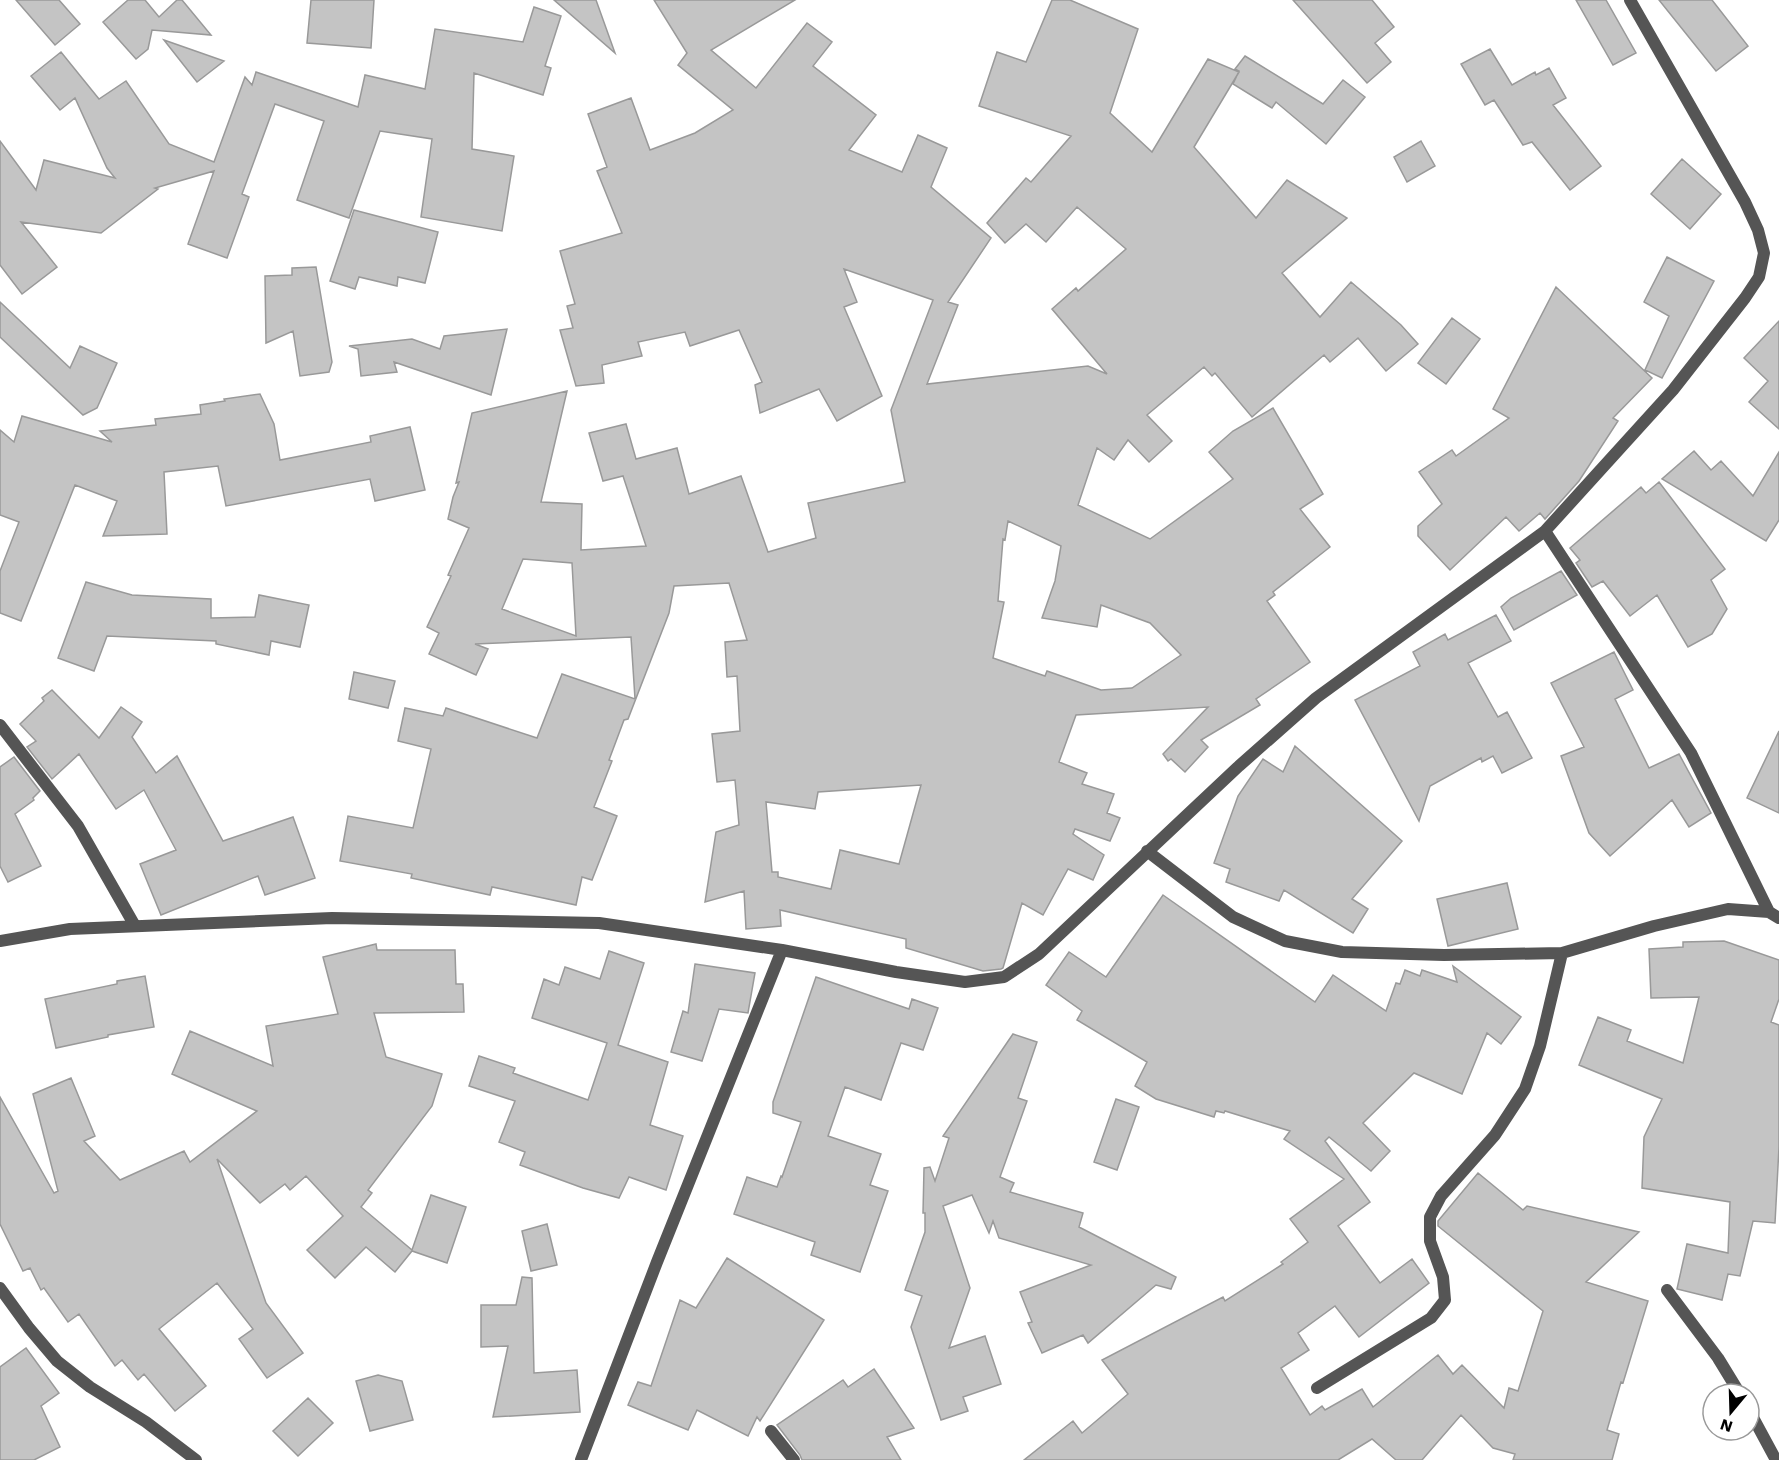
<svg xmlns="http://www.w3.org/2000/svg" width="1779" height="1460" viewBox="0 0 1779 1460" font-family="'Work Sans',sans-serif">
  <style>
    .building { fill: #c4c4c4; stroke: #999; stroke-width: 1.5; fill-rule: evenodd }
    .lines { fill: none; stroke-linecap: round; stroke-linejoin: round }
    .minor { stroke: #555; stroke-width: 12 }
  </style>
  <rect width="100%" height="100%" fill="#fff"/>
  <path class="building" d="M16,0H59L80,24L55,45Z
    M128,0H145L159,17L177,0H182L211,35L152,30L148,49L136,59L103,22Z
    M311,0H374L371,48L307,43Z
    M554,0H596L615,53Z
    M654,0H795L711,50L756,88L807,23L832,42L813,66L876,115L849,150L902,172L918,135L947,148L931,187L991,238L948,302L958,305L927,384L1088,366L1107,374L1052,309L1076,288L1078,291L1126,249L1077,207L1046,242L1026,224L1005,243L987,223L1026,178L1031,182L1071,136L979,106L997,52L1026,62L1052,0H1070L1138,29L1110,113L1152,152L1208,59L1239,72L1194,147L1256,218L1287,180L1347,218L1282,273L1320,317L1351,282L1401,325L1418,344L1386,371L1358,338L1330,362L1324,355L1252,417L1215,373L1212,376L1204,367L1147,415L1172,441L1149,462L1128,440L1114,460L1097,448L1078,505L1150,539L1233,479L1209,452L1233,431L1273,408L1323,494L1300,509L1330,547L1273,592L1275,595L1267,601L1310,662L1256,699L1260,705L1201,740L1208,747L1185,772L1171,759L1168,761L1163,754L1208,707L1076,715L1059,762L1087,773L1082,784L1114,794L1107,813L1120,818L1110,841L1075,829L1073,834L1104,855L1093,880L1068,869L1043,915L1022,903L1003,968L1001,969L983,971L906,948V939L780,910L781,926L746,929L744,891L705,902L716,832L739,825L735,780L717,782L712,734L740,731L737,676L727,677L725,642L747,640L729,583L674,586L669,613L628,719L624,720L609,760L612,761L594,807L617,816L592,880L582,877L576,905L492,887L490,895L411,878L412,874L340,861L348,816L413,828L431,749L398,741L405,708L443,716L446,708L537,738L562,674L635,699L631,637L475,644L488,649L476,675L429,654L439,633L427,627L451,576L448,575L469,528L448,519L453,497L459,482L456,483L472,413L567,391L541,502L582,504L581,550L646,546L623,476L603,481L589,433L626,424L636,459L677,448L689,494L741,476L768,552L816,538L808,503L905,482L891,410L933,300L844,269L857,302L844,307L882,396L837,421L819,389L760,413L755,385L762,382L739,330L690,346L685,332L638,342L642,356L602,365L604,383L576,386L560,330L573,328L567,306L575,304L560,251L622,233L597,171L607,167L588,114L631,98L650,150L695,133L733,110L678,65L687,53ZM1008,521L1061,546L1055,581L1042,618L1097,627L1101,605L1150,623L1181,655L1132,688L1101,690L1047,671L1045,676L993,658L1004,602L998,601L1003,539L1005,540ZM523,559L572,563L576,636L502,609ZM921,785L899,864L840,850L831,889L778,877V872H772L766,802L815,809L818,792Z
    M1293,0H1372L1394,27L1375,43L1391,62L1367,83Z
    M1576,0H1606L1636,53L1613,65Z
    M1659,0H1712L1748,46L1716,71Z
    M534,7L561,16L545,66L551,68L543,95L474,73L472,149L514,156L502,231L421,217L432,139L380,131L349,218L297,200L324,121L275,104L242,194L249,197L227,258L188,244L214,171L155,188L158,189L101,233L21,222L57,267L22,294L0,265V141L36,190L44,160L115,178L107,168L75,98L60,110L31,76L61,52L99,99L126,81L169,144L214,162L245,77L252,85L256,72L358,107L365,75L425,89L435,29L523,42Z
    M164,40L224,61L197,82Z
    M1490,49L1512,85L1535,72L1536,75L1549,68L1566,98L1553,105L1601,166L1570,190L1532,142L1523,145L1494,100L1485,105L1461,64Z
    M1245,56L1323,104L1343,80L1365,97L1326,144L1276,102L1272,108L1233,84L1239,71L1235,69Z
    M1421,141L1435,166L1407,182L1394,157Z
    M1682,159L1721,194L1690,229L1651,194Z
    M354,210L438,232L425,283L398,277L397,286L359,277L355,289L330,281Z
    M1667,257L1714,281L1662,378L1645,370L1669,316L1644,302Z
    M316,267L332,362L329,372L300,376L293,331L266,343L265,276L292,275V268Z
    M1556,287L1652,378L1613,418L1618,421L1579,481L1545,519L1540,513L1519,531L1506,517L1450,570L1418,536V526L1442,504L1419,472L1452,450L1456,456L1509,418L1493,409Z
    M0,302L70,368L80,346L117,363L97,408L83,415L0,337Z
    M1452,318L1480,339L1446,384L1418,363Z
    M1779,321V429L1749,402L1768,381L1744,358Z
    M507,329L491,395L394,362L397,372L361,376L358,349L349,346L412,339L440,349L444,336Z
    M260,394L274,424L280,460L371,442L370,436L410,427L425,490L375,501L370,479L226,506L218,466L164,472L167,534L103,536L117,501L75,485L21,621L0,613V571L19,522L0,515V430L14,442L22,416L112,442L100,431L156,425L155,419L201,414L200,405L225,401L224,399Z
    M1694,451L1711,470L1721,461L1753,496L1779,452V520L1766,541L1662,479Z
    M1659,482L1725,569L1711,580L1727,609L1712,634L1688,647L1657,595L1630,616L1603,581L1592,587L1576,563L1580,560L1570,548L1641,487L1646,493Z
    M1561,571L1577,595L1514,630L1501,607L1511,598Z
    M86,582L132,595L211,599V618L255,617L259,595L309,605L300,647L271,641L269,655L216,644V641L107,636L94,671L58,658Z
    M1496,615L1511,641L1468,663L1498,717L1507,712L1532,758L1502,773L1493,756L1482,762L1481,758L1430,786L1419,821L1355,700L1420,666L1413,652L1445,634L1448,640Z
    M1614,652L1633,690L1615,699L1649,768L1679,754L1711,813L1689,827L1672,800L1610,856L1589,833L1561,756L1584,747L1551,683Z
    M354,672L395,681L388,708L349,699Z
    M52,690L99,738L121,707L142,722L132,737L156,773L177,756L223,841L293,817L315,878L265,895L258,876L161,915L140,864L176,850L144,790L116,809L79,754L52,779L27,747L36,741L20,724L44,701L42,698Z
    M1779,731V813L1747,798Z
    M1295,746L1402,841L1352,899L1368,909L1353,933L1284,890L1279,901L1226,882L1230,869L1214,863L1238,796L1263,759L1283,772Z
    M14,757L40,791L33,798L34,800L15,814L41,866L8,882L0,866V767Z
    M1507,883L1518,929L1448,946L1437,899Z
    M1163,895L1315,1002L1333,975L1386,1011L1396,983L1400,984L1405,970L1420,976L1422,970L1457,982L1453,966L1521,1017L1501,1044L1487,1033L1462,1094L1414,1073L1363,1123L1390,1151L1371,1171L1329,1137L1325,1141L1370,1202L1338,1226L1380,1283L1412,1259L1429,1283L1359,1337L1335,1306L1298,1333L1309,1350L1281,1368L1310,1415L1322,1406L1325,1410L1362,1389L1373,1407L1438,1355L1453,1374L1462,1365L1504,1408L1509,1388L1518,1391L1543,1311L1438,1226V1221L1478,1173L1523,1210L1527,1206L1639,1232L1586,1282L1648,1301L1623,1383L1621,1382L1607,1430L1619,1434L1612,1460H1513L1515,1454L1493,1448L1461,1415L1422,1460H1396L1372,1439L1338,1460H1024L1073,1421L1082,1433L1128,1394L1102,1360L1223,1297L1225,1301L1283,1264L1281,1262L1308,1242L1290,1219L1344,1179L1284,1139L1290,1131L1225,1111L1224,1113L1216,1111L1214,1117L1156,1099L1135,1086L1147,1062L1077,1020L1082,1011L1046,985L1069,952L1106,977Z
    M1724,941L1779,960V999L1771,1022L1779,1025V1147L1775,1223L1753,1221L1740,1276L1728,1274L1722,1300L1677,1289L1687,1244L1728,1253L1730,1202L1642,1188L1644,1137L1662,1099L1579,1065L1598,1017L1631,1030L1627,1041L1683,1063L1699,997L1651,998L1649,949L1683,947V942Z
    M376,944L377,950H455L456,984H463L464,1012L374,1013L386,1057L442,1074L432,1106L368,1190L372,1193L361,1207L412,1250L431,1195L466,1207L447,1263L412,1251L395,1272L366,1247L335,1278L307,1250L343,1216L306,1176L290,1190L285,1184L260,1203L217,1159L266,1303L303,1353L267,1378L239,1339L253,1329L217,1283L159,1329L206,1386L175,1411L144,1374L138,1380L122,1360L115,1366L79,1314L68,1322L44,1288L41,1290L30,1268L23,1271L0,1224V1097L54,1193L58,1191L33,1094L71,1078L95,1136L84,1141L120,1180L184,1151L190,1162L257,1111L172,1074L190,1031L273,1066L266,1026L338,1014L323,957Z
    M609,951L644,963L618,1045L668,1062L650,1125L683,1136L666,1190L629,1177L619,1198L583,1188L520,1165L525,1152L499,1142L515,1101L469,1086L479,1056L515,1068L513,1073L588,1100L607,1043L532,1018L544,979L559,985L565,967L600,979Z
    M695,964L755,973L748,1013L719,1009L702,1061L671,1052L683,1011L688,1013Z
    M145,976L154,1027L108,1035V1037L56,1048L45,999L117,984V981Z
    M816,977L909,1009L912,999L938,1008L923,1050L901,1043L881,1100L845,1087L828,1136L881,1154L870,1185L888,1191L860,1272L811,1255L815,1242L734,1214L747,1177L777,1187L781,1176L782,1177L801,1122L773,1113V1102Z
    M1013,1034L1037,1042L1018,1098L1027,1101L1000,1177L1014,1183L1010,1192L1083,1213L1079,1227L1176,1277L1171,1289L1156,1285L1088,1343L1083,1335L1042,1353L1028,1323L1032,1322L1020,1292L1091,1265L999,1238L993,1221L989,1233L972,1195L943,1206L970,1288L949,1348L985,1336L1001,1384L963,1397L968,1411L941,1420L911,1327L922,1296L905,1290L925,1232V1213H923L924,1168L930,1167L935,1181L949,1138L943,1136Z
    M1116,1099L1139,1107L1117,1170L1094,1162Z
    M547,1224L557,1265L531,1271L522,1231Z
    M727,1258L824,1320L760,1421L757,1417L748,1436L697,1410L688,1430L628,1405L638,1382L651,1386L680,1300L696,1308Z
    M522,1277L532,1278L534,1373L577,1370L580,1412L493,1417L508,1346L481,1347V1305H516Z
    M26,1348L59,1393L41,1406L60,1447L34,1460H0V1367Z
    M874,1369L914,1428L887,1437L901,1460H802L800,1455L777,1425L843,1380L848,1387Z
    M378,1375L402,1381L413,1420L370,1431L356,1381Z
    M308,1398L333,1423L298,1456L273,1431Z"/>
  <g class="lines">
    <path class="minor" d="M1545,531L1691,753L1769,912
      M0,725L78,826L135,926
      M1147,851L1233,917L1285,941L1342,952L1444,955L1562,953L1654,926L1728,909L1769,912L1779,918
      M0,941L70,929L332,918L599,923L782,950L896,972L965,982L1004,977L1039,954L1239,766L1316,698L1545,531L1673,390L1745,298L1759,277L1764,253L1758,230L1745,202L1630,0
      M0,1288L29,1328L57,1361L90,1387L146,1422L196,1460
      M1667,1290L1718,1358L1740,1394
      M1317,1388L1431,1318L1445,1300L1443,1277L1430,1241V1217L1441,1196L1495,1135L1525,1089L1540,1046L1562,953
      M1749,1410L1776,1460
      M771,1431L794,1460
      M581,1460L657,1262L782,950"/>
  </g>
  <g transform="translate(1731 1412) rotate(199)"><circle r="28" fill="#ffffff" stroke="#999999" stroke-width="1.5"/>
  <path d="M0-4.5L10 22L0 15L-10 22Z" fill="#000000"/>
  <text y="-9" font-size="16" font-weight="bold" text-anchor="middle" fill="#000000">N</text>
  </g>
</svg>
